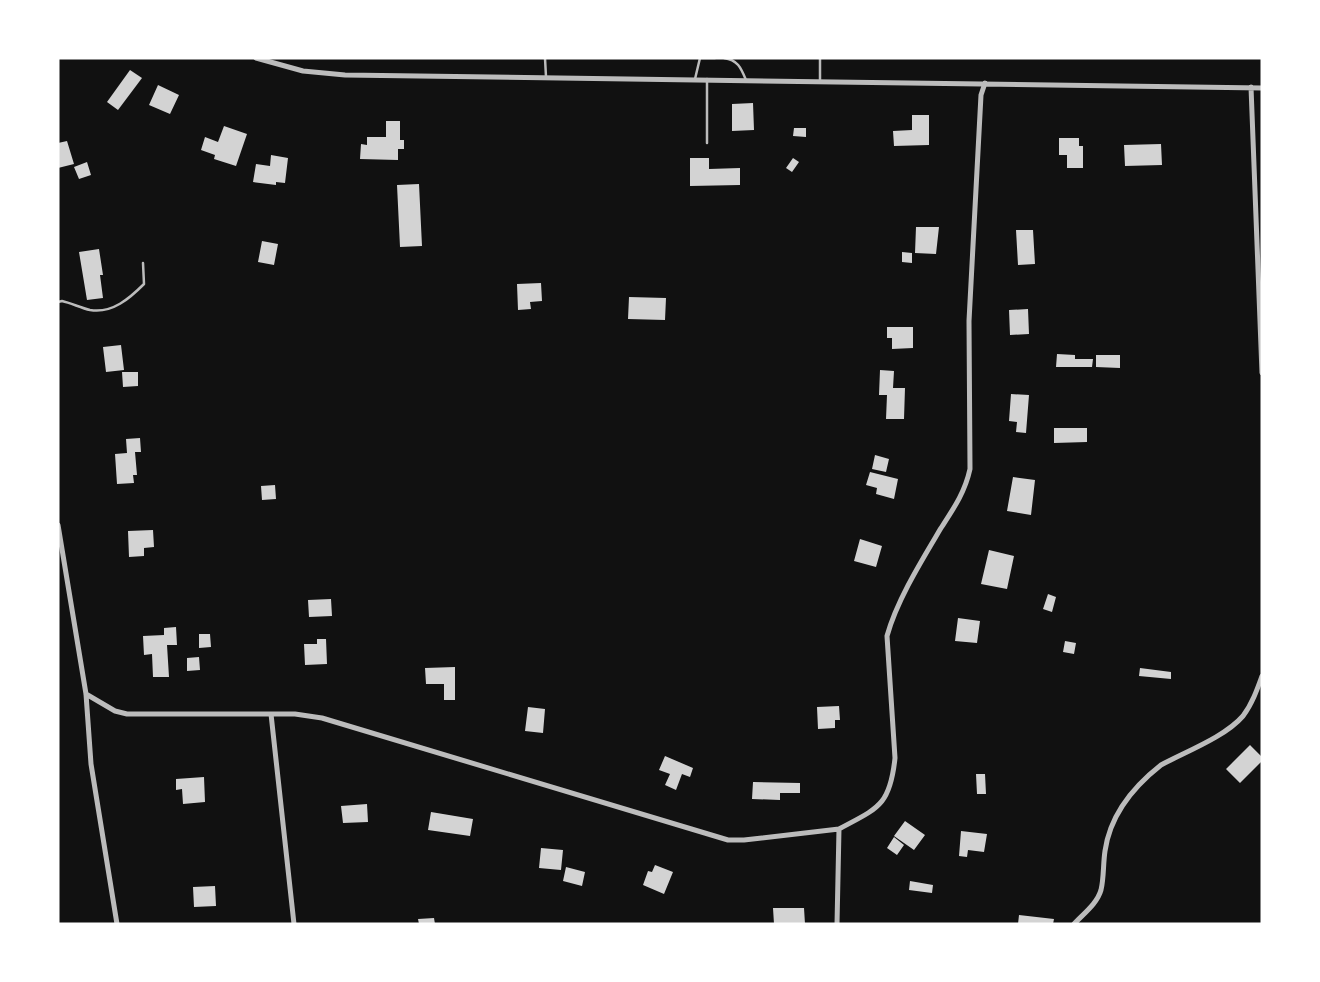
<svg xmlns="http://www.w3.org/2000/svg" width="1320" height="982" viewBox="0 0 1320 982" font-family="Overpass,sans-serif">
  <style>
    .building { fill: #d3d3d3 }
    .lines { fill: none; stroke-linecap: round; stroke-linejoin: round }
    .service { stroke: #bcbcbc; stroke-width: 2.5 }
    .minor { stroke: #bcbcbc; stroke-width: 5 }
  </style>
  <rect width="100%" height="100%" fill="#111"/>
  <path class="building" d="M130,70L142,78L118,110L107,102Z
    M158,85L179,95L170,114L149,105Z
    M753,103L754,130L732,131V104Z
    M912,115H929V145L894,146L893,131L912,130Z
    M386,121H400V140H404V149H398V160L360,159L361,144L367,145V137H386Z
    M224,126L247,134L236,166L214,159L215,155L201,150L205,137L218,142Z
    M794,128H806V137L793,136Z
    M1059,138H1079V146H1083V168H1067V155H1059Z
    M67,141L74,164L58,168V143Z
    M1161,144L1162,165L1125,166L1124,145Z
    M271,155L288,158L285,183L276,182V185L253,182L256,164L270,166Z
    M690,158H709V169L740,168V185L690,186Z
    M793,158L799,162L792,172L786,168Z
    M87,162L91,175L79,179L74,167Z
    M419,184L422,246L400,247L397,185Z
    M916,227H939L936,254L915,253Z
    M1016,230H1033L1035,264L1018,265Z
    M262,241L278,244L274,265L258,262Z
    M99,249L103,275H100L103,298L87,300L79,252Z
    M902,252L912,253V263L902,262Z
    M541,283L542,301L530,302L531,309L518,310L517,284Z
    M629,297L666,298L665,320L628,319Z
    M1028,309L1029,334L1010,335L1009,310Z
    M887,327H913V348L892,349V338H887Z
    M121,345L124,370L106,372L103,347Z
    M1057,354L1075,355V359H1093L1092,367H1056Z
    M1096,355H1120V368L1096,367Z
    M880,370L894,371L893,388H905L904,419H886L887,395H879Z
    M122,372H138V386L123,387Z
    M1011,394L1029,395L1026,433L1016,432L1017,422L1009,421Z
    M1054,428H1087V442L1054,443Z
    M140,438L141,452H135L137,475H133L134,483L117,484L115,454L127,453L126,439Z
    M875,455L889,459L886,472L872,469Z
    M870,472L898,479L894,499L876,494L877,488L866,485Z
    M1013,477L1035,480L1031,515L1007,511Z
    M275,485L276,499L262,500L261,486Z
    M153,530L154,547L144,548V556L129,557L128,531Z
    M860,539L882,546L876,567L854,561Z
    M989,550L1014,556L1007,589L981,584Z
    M1048,594L1056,597L1052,612L1043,609Z
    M331,599L332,616L309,617L308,600Z
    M958,618L980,621L977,643L955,641Z
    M176,627L177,645H167L169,677H153L152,654L144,655L143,636L164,635V628Z
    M199,634H210L211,647L199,648Z
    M317,639H326L327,664L305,665L304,644H317Z
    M1065,641L1076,643L1074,654L1063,652Z
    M199,657L200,670L187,671V658Z
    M455,667V700H444V684H426L425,668Z
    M1140,668L1171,672V679L1139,676Z
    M839,706L840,720H835V728L818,729L817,707Z
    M528,707L545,709L543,733L525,731Z
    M1250,745L1262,757V761L1240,783L1226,769Z
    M665,756L693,768L690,777L682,774L676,790L665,785L670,774L659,770Z
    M976,774H985L986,794H977Z
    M204,777L205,802L183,804L182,789L176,790V779Z
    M753,782L800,783V793H780V800L752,799Z
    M367,804L368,822L343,823L341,806Z
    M431,812L473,819L470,836L428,830Z
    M905,821L925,835L914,850L894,836Z
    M961,831L987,834L984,852L968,850L967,857L959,856Z
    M894,837L904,845L897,855L887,848Z
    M541,848L563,850L561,870L539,868Z
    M655,865L673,872L664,894L643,885L648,871L652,872Z
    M566,867L585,872L582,886L563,881Z
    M910,881L933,885L932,893L909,890Z
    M215,886L216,906L194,907L193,887Z
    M773,908H804L805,924H774Z
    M1019,915L1054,919L1053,924H1018Z
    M434,918L435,924H419L418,919Z"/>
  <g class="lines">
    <path class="service" d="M545,58L546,77
      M701,58H715
      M724,58C738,60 741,68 746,80
      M820,58V81
      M695,79L700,58
      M707,143V79
      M58,302L62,301C71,303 81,308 90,310C112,314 130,298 144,284L143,263"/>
    <path class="minor" d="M256,58L303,71L345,75L1262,88
      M1251,87L1262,373
      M58,525L86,694L91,764L117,924
      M86,694L115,711L127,714H295L322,718L728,840H744L839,829
      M271,714L294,924
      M837,924L839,829C878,808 890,806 895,758L887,636C897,600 922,560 941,528C954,508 965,492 970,469L969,321L981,95L985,83
      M1074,924C1083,914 1097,904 1101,890C1104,878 1103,864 1105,851C1110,816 1133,787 1161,765C1185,752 1225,737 1243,716C1252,704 1257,690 1262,676"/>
  </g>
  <rect width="1320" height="982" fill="none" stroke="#ffffff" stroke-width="119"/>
</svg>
